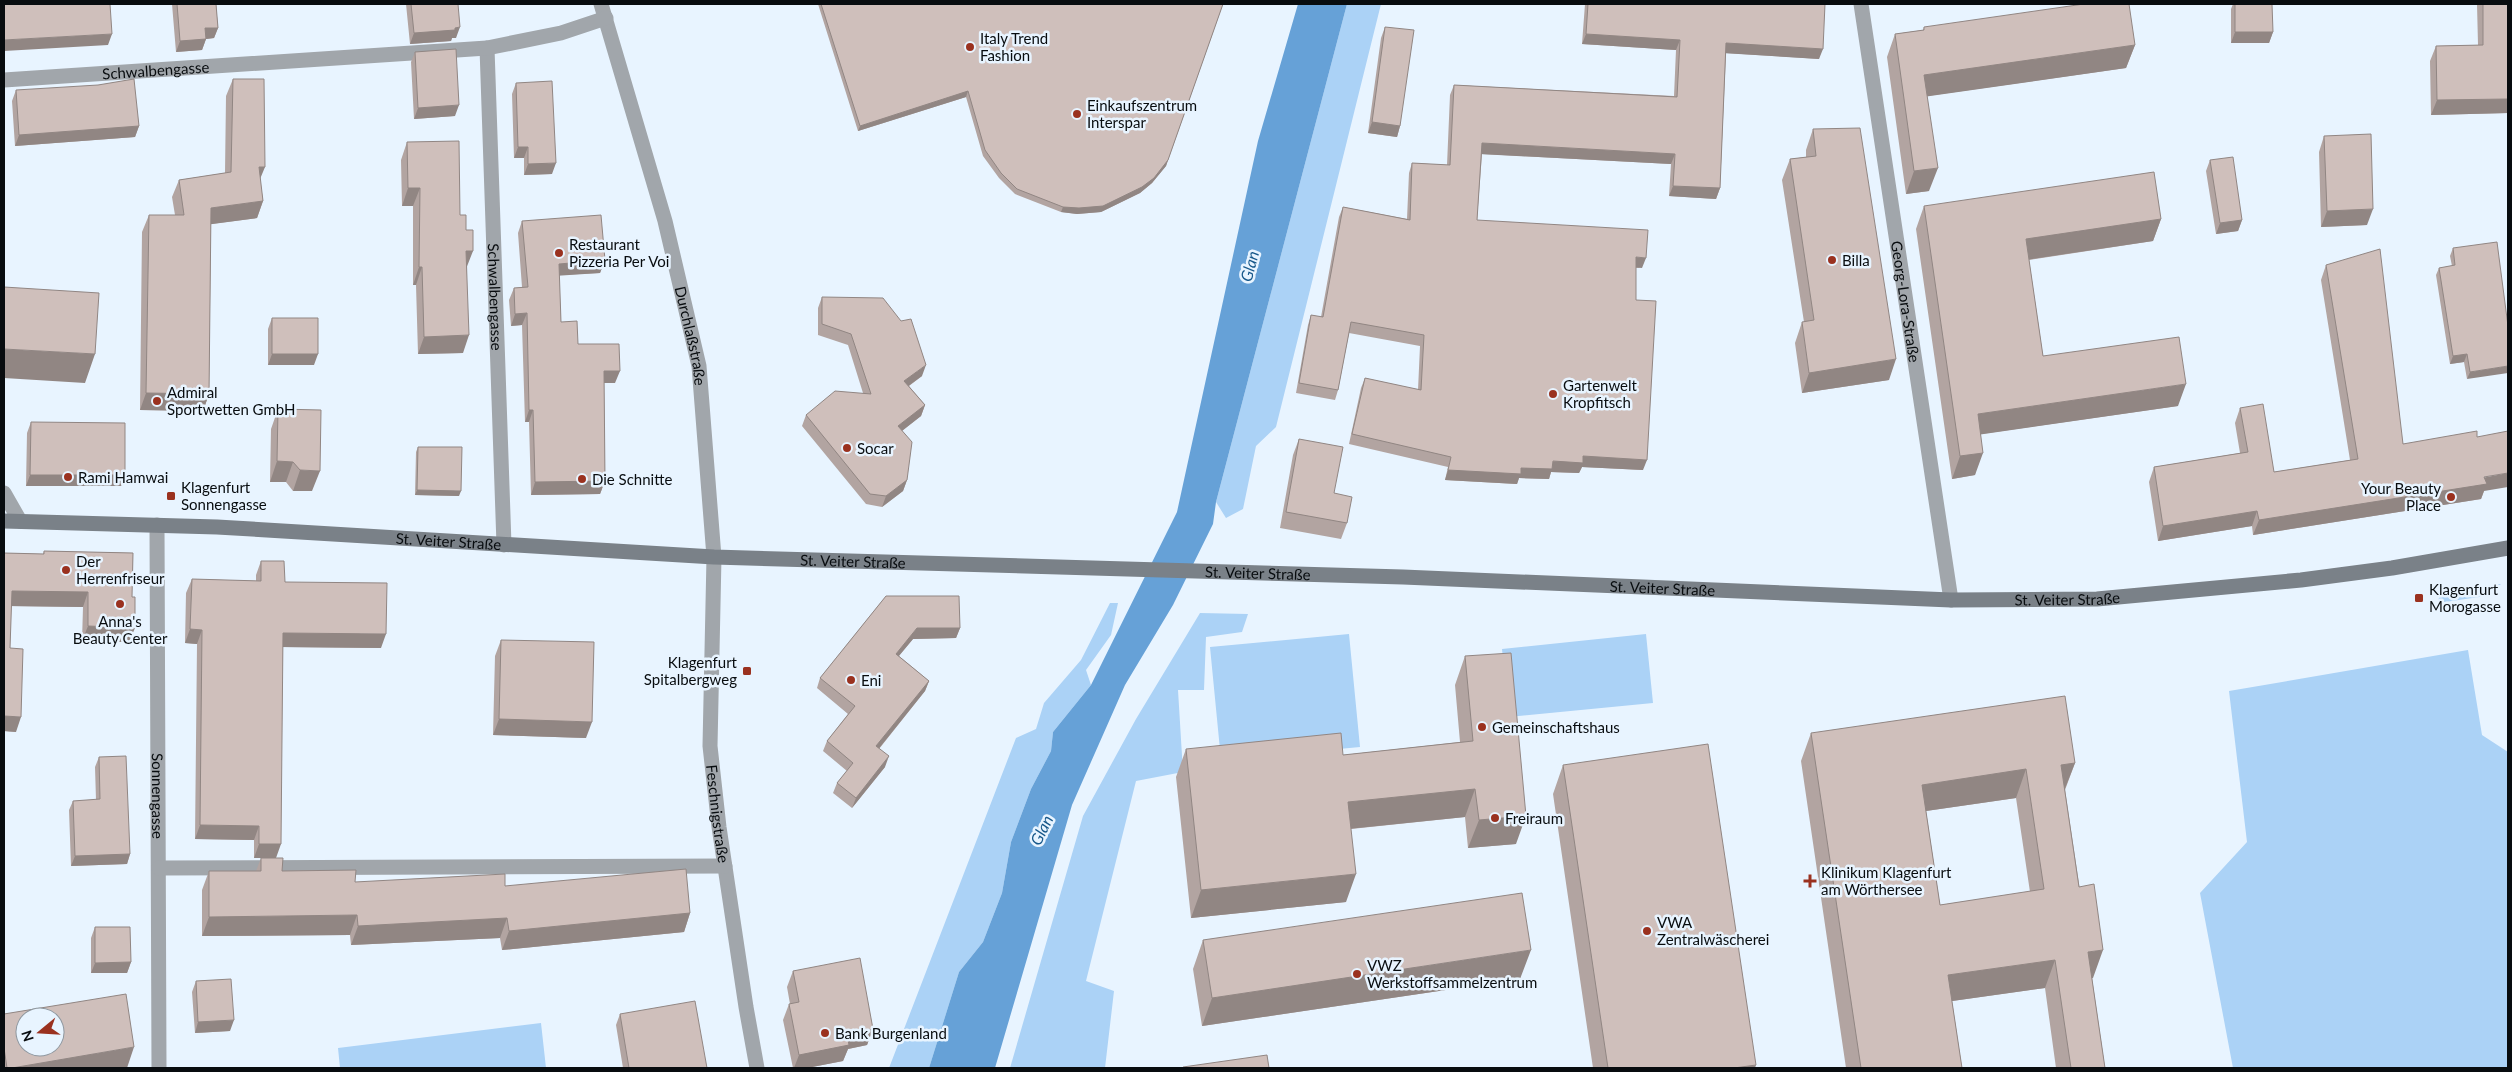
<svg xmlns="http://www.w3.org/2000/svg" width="2512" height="1072" viewBox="0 0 2512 1072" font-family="Lato,sans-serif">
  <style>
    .green { fill: #abd2f6 }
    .water { fill: #66a1d7 }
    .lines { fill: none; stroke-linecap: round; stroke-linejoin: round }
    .street { stroke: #a1a6ab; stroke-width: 15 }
    .secondary { stroke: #7a8188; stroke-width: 15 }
    .wall { fill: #b2a4a1; fill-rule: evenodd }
    .shaded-wall { fill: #918683 }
    .building { fill: #cfbfbb; stroke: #918683; fill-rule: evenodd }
    .poi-dot { fill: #9a311f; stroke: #e8f4ff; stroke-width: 2 }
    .labels { text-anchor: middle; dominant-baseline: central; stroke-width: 5; stroke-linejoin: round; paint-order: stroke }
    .poi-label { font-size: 15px; fill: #080c0f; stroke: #e8f4ff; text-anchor: start }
    .street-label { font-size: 15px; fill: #080c0f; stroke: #e8f4ff }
    .water-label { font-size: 16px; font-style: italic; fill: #16578a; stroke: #e8f4ff }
  </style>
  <rect width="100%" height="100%" fill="#e8f4ff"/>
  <path class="green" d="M1347,4H1381L1276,427L1256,446L1243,509L1226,518L1216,502Z
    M2501,584L2486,596L2438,603L2440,592Z
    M1110,603H1118L1111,635L1086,670L1091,685L1053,732L1051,751L1031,789L1011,842L1002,893L983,942L959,972L929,1068H889L1016,738L1036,729L1044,703L1081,660Z
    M1200,613L1248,614L1242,632L1206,637L1204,690H1178L1183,772L1136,781L1086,981L1114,991L1105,1068H1010L1083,816L1136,719Z
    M1349,634L1360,747L1221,760L1210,647Z
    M1646,634L1653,703L1509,717L1502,649Z
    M2468,650L2482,735L2508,752V1068H2233L2200,893L2247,842L2229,691Z
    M541,1023L546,1068H340L338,1048Z"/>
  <path class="water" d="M1298,4H1347L1216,502L1213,524L1173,605L1125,685L1072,805L995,1068H929L959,972L983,942L1002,893L1011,842L1031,789L1051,751L1053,732L1091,685L1177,512L1258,141Z"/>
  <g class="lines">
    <g class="street">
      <path id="s1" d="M601,4L665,221L699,366L714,557L710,746L719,827L746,1007L757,1068"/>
      <path id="s2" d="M1861,4L1951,600"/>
      <path id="s3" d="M487,48L504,545"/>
      <path id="s4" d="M4,80L487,48L561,33L606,18"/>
      <path d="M4,493L20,521"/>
      <path id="s5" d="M157,525L159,1068"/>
      <path d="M159,868L725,866"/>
    </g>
    <path class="secondary" id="s6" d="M4,521L217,527L714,557L1403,577L1951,600L2097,599L2301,580L2392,568L2508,548"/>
  </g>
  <path class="wall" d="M172,4H216L218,28L214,38L206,39L202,50L176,52Z
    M406,4H458L456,38H452L451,41L410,44Z
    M818,4H1223L1166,166L1152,183L1140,193L1101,212L1077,214L1061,212L1015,194L999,178L983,156L966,97L858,131Z
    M1585,4H1825L1819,59L1726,53L1720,188L1716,199L1669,196L1671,164L1482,154L1477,220L1642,268H1636V300L1643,470L1582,467L1579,473L1551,472L1549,479L1519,478L1517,484L1445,480L1448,467L1349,444L1361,388L1365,378L1418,390L1420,346L1349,333L1338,390L1335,400L1296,393L1308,325L1311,315L1321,317L1339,217L1343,207L1407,219L1409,173L1412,163L1447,165L1450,95L1454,85L1674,96L1676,50L1582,44Z
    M2233,4H2235L2273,32L2269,43H2231V9Z
    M2477,4H2508V113L2431,115L2430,61L2436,46L2478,45Z
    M1385,27L1400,126L1397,137L1368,133L1381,38Z
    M1924,27L2135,45L2126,68L1927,96L1929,191L1906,194L1887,57L1895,34L1923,30Z
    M415,52L455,116L414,119L411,62Z
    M233,79L260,179L263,201L257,218L211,224L209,394L203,411L140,410L142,232L149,215H175L172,197L179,180L225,173L226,96Z
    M516,83L552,174L524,175V158H514L512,94Z
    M16,90L139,126L135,137L15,146L12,101Z
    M1813,129L1889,380L1802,393L1795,343L1802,322H1804L1782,180L1790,159L1806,157V150Z
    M2324,136L2367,225L2321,227L2319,152Z
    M407,142L460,215L467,267L463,353L418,354L416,285H413V206H402L401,160Z
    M2210,160L2242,220L2238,231L2216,234L2206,171Z
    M1924,206L2161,219L2153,241L2029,260L2043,356L2178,406L1981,434L1975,475L1952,479L1916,229Z
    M522,221L605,260L600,273L559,275L561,322L578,344L615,383H604L605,481L600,494L531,495L529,422H525L522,325L511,326L509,300L514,288L522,287L518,233Z
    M2453,248L2508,326L2467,379L2464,362L2450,364L2436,275L2439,268L2452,266L2450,256Z
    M2326,265L2403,444L2484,491L2481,499L2253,535L2252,526L2158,541L2149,482L2154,467L2240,453L2235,423L2240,408L2274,472L2350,460L2321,280Z
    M822,297L922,376L909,386L925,405L921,416L902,431L907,480L903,491L882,507L866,504L802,426L806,415L863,393L848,345L818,335V308Z
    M272,318L314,365H268V329Z
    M278,409L312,491H293L286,482H270L271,429Z
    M31,422L125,475L121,486H26L27,433Z
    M1299,439L1334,493L1347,523L1341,539L1280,528L1293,455Z
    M418,447L459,496L415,495L416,452Z
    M44,551L133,553L129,642L82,641L83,607L11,606L10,648L16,732L4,731V553L43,554Z
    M261,561L285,582L381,648L283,647L276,858L282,871L355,882L505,886L690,913L684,932L502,950L500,938L351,945L350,935L202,936V890L209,871H256L261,858H254V840L195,839L197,644L185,643L186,593L192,579L256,581V575Z
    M886,596L960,628L956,638L913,639L899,656L929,681L925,691L879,749L885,767L852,808L833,793L837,783L847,771L823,751L827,741L848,714L817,688L820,678Z
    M501,640L586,738L493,735L495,656Z
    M1465,656L1516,844L1468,848L1465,817L1351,829L1346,902L1191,918L1176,777L1186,749L1343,755L1460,742L1455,685Z
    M1811,733L2075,763L2065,790L2093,978H2092L2105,1068H2056L2045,988L1952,1001L1962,1068H1846L1801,761ZM2016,798L2030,892L1940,905L1926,811Z
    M99,757L130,854L127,864L71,866L69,810L73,801L96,800L95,767Z
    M1563,765L1755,1068H1593L1553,794Z
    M95,927L131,962L127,973H91V938Z
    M1203,940L1520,979L1202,1026L1193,969Z
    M793,971L873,1029L867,1045L848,1049L843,1061L807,1068H793L783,1020L789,1004H790L787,987Z
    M196,981L230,1031L195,1033L192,992Z
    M4,1014L127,1068H4Z
    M620,1014L707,1068H623L616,1025Z"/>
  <path class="shaded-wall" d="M460,27L456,38H452L451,41L410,44L414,33Z
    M205,28H218L214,38L206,39L202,50L176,52L180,41Z
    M2235,32H2273L2269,43H2231Z
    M112,34L108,45L4,51V40Z
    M1586,34L1680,40L1676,50L1582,44Z
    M1726,43L1823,49L1819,59L1722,53Z
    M2135,45L2126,68L1916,98L1924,75Z
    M968,91L966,97L858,131L860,126Z
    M2508,99V113L2431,115L2437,100Z
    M459,105L455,116L414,119L418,108Z
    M1372,122L1400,126L1397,137L1368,133Z
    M139,126L135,137L15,146L19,135Z
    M1482,143L1675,154L1671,164L1479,154Z
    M518,147H528L524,158H514Z
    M1168,160L1166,166L1152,183L1140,193L1101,212L1077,214L1061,212L1063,207Z
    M556,163L552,174L524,175L528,164Z
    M259,167H265L258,184Z
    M1938,168L1929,191L1906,194L1914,171Z
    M1673,186L1720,188L1716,199L1669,196Z
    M408,188H420L413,206H402Z
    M263,201L257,218L205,225L211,208Z
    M2373,209L2367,225L2321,227L2327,211Z
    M2161,219L2153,241L2018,261L2026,239Z
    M2242,220L2238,231L2216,234L2220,223Z
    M466,251H473L466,269Z
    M1636,257L1646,258L1642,268L1633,267Z
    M605,260L600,273L554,276L559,264Z
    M419,267H422L416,285H413Z
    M527,313L522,325L511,326L515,314Z
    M469,335L463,353L418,354L424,337Z
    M4,349L95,354L85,383L4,378Z
    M272,354H318L314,365H268Z
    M2467,354L2464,362L2450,364L2453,356Z
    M1896,359L1889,380L1802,393L1809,373Z
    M926,365L922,376L900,392L904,381Z
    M2508,366V373L2467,379L2470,372Z
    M604,371H620L615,383H600Z
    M2186,384L2178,406L1970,436L1978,414Z
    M146,393L209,394L203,411L140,410Z
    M925,405L921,416L894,437L898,426Z
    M529,410H533L529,422H525Z
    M1983,453L1975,475L1952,479L1960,456Z
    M1583,456L1647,460L1643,470L1582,467L1579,473L1551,472L1549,479L1519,478L1517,484L1445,480L1448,470L1521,468Z
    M277,461L293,462L286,482H270Z
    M300,470L320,471L312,491H293Z
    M2508,473V487L2484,491L2481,499L2253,535L2259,520Z
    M30,475H125L121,486H26Z
    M907,480L903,491L882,507L886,496Z
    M605,481L600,494L531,495L535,482Z
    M417,490L461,491L459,496L415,495Z
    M2257,511L2252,526L2158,541L2163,526Z
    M12,591L88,592L83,607L6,606Z
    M88,626L135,628L129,642L82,641Z
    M917,628H960L956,638L913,639L892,664L896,654Z
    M190,629L202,630L197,644L185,643Z
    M283,633L386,634L381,648L278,647Z
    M929,681L925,691L872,757L876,746Z
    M4,716L21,717L16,732L4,731Z
    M499,719L592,722L586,738L493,735Z
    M889,756L885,767L852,808L856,798Z
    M2075,763L2064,791L2061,765Z
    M2026,769L2016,798L1912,813L1922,785Z
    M1475,789L1465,817L1338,830L1348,802Z
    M1526,816L1516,844L1468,848L1479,820Z
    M200,825L259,826L254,840L195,839Z
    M259,844H281L276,858H254Z
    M130,854L127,864L71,866L75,856Z
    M1356,874L1346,902L1191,918L1201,890Z
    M690,913L684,932L502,950L509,931Z
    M357,915L350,935L202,936L209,917Z
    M507,918L500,938L351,945L358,926Z
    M1531,950L1520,979L1202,1026L1212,998Z
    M2103,950L2093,978L2078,980L2088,952Z
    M2055,960L2045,988L1938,1003L1948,975Z
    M131,962L127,973H91L95,963Z
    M234,1020L230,1031L195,1033L198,1022Z
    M873,1029L867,1045L848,1049L843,1061L807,1068H794L799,1055L847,1034Z
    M134,1047L127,1068H12Z
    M1756,1065L1755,1068H1734Z"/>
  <path class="building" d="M4,4H110L112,34L4,40Z
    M177,4H216L218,28H205L206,39L180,41Z
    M411,4H458L460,27L455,28V30L414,33Z
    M821,4H1223L1168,160L1154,178L1142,187L1103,206L1079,208L1063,207L1017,189L1001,173L985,150L968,91L860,126Z
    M1588,4H1825L1823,49L1726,43L1720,188L1673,186L1675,154L1482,143L1477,220L1648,230L1646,258L1636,257V300L1656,301L1647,460L1583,456V463L1553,461L1552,469L1521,468V474L1448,470L1451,457L1352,434L1365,378L1421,390L1424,335L1351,322L1338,390L1299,383L1311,315L1323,317L1343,207L1410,220L1412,163L1450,165L1454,85L1677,97L1680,40L1586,34Z
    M2084,4H2129L2135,45L1924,75L1938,168L1914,171L1895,34L1924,30V27Z
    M2235,4H2272L2273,32H2235Z
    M2483,4H2508V99L2437,100L2436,46L2483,45Z
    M1385,27L1414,30L1400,126L1372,122Z
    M456,49L459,105L418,108L415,52Z
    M134,79L139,126L19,135L16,90L98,85Z
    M233,79H264L265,167H259L263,201L211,208L209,394L146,393L149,215H184L179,180L231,172Z
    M552,81L556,163L528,164V147H518L516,83Z
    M1860,128L1896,359L1809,373L1802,322L1814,320L1790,159L1816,156L1813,129Z
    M2371,134L2373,209L2327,211L2324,136Z
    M459,141L460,215H466V230H473V251H466L469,335L424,337L422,267H419L420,188H408L407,142Z
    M2233,157L2242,220L2220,223L2210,160Z
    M2154,172L2161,219L2026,239L2043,356L2179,337L2186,384L1978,414L1983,453L1960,456L1924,206Z
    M601,215L605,260L559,264L561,322L577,321L578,344H619L620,371H604L605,481L535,482L533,410H529L527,313L515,314L514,288L528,287L522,221Z
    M2497,242L2508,326V366L2470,372L2467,354L2453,356L2439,268L2455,265L2453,248Z
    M2380,249L2403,444L2477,431V437L2508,431V473L2484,477L2487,484L2259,520L2257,511L2163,526L2154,467L2248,452L2240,408L2263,404L2274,472L2358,459L2326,265Z
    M4,287L99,293L95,354L4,349Z
    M822,297L883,298L901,321L911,319L926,365L904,381L925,405L898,426L912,442L907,480L886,496L870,494L806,415L835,391L871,394L851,334L822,324Z
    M272,318H318V354H272Z
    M278,409L321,410L320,471L300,470L293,462L277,461Z
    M31,422L125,423V475H30Z
    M1299,439L1343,447L1334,493L1352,497L1347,523L1286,512Z
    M418,447H462L461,491L417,490Z
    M44,551L133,553L132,597H135V628L88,626V592L12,591L10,648L23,649L21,717L4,716V553L44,554Z
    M261,561H284L285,582L387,583L386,634L283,633L281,844H259V826L200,825L202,630L190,629L192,579L261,581Z
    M886,596H959L960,628H917L896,654L929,681L876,746L889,756L856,798L837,783L853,763L827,741L855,706L820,678Z
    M501,640L594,642L592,722L499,719Z
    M1511,653L1526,816L1479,820L1475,789L1348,802L1356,874L1201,890L1186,749L1341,733L1343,755L1473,741L1465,656Z
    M2065,696L2075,763L2061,765L2079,887L2094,884L2103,950L2088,952L2105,1068H2071L2055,960L1948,975L1962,1068H1861L1811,733ZM2026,769L2044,889L1940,905L1922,785Z
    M1708,744L1756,1065L1734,1068H1608L1563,765Z
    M126,756L130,854L75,856L73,801L100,799L99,757Z
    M261,858H283L282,871L356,870L355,882L505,874V886L686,869L690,913L509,931L507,918L358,926L357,915L209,917V871H261Z
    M1522,893L1531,950L1212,998L1203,940Z
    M95,927H130L131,962L95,963Z
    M860,958L873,1029L847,1034L849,1045L799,1055L789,1004L799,1002L793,971Z
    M231,979L234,1020L198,1022L196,981Z
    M126,994L134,1047L12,1068H7L4,1048V1014ZM25,1017H55V1047H25Z
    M695,1001L707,1068H629L620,1014Z
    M1267,1055L1269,1068H1183V1067Z"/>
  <g class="poi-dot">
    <circle cx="970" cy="47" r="5"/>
    <circle cx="1077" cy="114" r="5"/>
    <circle cx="559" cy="253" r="5"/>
    <circle cx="1832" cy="260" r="5"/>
    <circle cx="1553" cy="394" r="5"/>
    <circle cx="157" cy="401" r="5"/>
    <circle cx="847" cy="448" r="5"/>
    <circle cx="68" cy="477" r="5"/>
    <circle cx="582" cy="479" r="5"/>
    <rect x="166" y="491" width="10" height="10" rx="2.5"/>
    <circle cx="2451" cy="497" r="5"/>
    <circle cx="66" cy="570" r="5"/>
    <rect x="2414" y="593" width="10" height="10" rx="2.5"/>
    <circle cx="120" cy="604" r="5"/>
    <rect x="742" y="666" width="10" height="10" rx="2.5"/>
    <circle cx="851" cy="680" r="5"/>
    <circle cx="1482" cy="727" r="5"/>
    <circle cx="1495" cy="818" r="5"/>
    <path d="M1807.5 873.5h5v5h5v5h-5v5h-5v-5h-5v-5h5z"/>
    <circle cx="1647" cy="931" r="5"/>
    <circle cx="1357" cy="974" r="5"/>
    <circle cx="825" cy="1033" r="5"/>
  </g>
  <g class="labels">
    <g class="poi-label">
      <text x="980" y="38">Italy Trend<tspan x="980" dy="17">Fashion</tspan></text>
      <text x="1087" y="105">Einkaufszentrum<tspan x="1087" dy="17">Interspar</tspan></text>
      <text x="569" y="244">Restaurant<tspan x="569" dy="17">Pizzeria Per Voi</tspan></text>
      <text x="1842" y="260">Billa</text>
      <text x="1563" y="385">Gartenwelt<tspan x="1563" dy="17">Kropfitsch</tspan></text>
      <text x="167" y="392">Admiral<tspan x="167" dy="17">Sportwetten GmbH</tspan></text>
      <text x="857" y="448">Socar</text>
      <text x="78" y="477">Rami Hamwai</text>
      <text x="592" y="479">Die Schnitte</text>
      <text x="181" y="487">Klagenfurt<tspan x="181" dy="17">Sonnengasse</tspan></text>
      <text x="2441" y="488" text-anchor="end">Your Beauty<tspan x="2441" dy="17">Place</tspan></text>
      <text x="76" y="561">Der<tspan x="76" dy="17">Herrenfriseur</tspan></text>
      <text x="2429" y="589">Klagenfurt<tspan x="2429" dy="17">Morogasse</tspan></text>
      <text x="120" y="621" text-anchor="middle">Anna's<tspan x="120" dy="17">Beauty Center</tspan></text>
      <text x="737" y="662" text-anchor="end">Klagenfurt<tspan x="737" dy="17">Spitalbergweg</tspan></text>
      <text x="861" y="680">Eni</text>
      <text x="1492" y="727">Gemeinschaftshaus</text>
      <text x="1505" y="818">Freiraum</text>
      <text x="1821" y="872">Klinikum Klagenfurt<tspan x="1821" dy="17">am Wörthersee</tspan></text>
      <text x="1657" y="922">VWA<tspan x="1657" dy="17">Zentralwäscherei</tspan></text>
      <text x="1367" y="965">VWZ<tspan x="1367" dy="17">Werkstoffsammelzentrum</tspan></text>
      <text x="835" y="1033">Bank Burgenland</text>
    </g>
    <g class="street-label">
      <text stroke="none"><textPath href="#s4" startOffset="152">Schwalbengasse</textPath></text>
      <text stroke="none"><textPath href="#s3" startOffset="249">Schwalbengasse</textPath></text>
      <text stroke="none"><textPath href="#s2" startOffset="301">Georg-Lora-Straße</textPath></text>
      <text stroke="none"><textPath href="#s1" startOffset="344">Durchlaßstraße</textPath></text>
      <text stroke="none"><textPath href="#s6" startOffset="445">St. Veiter Straße</textPath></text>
      <text stroke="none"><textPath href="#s6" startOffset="850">St. Veiter Straße</textPath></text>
      <text stroke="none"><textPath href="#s6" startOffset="1255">St. Veiter Straße</textPath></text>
      <text stroke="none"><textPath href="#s6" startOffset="1660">St. Veiter Straße</textPath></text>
      <text stroke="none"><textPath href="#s6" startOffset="2065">St. Veiter Straße</textPath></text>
      <text stroke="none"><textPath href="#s5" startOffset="271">Sonnengasse</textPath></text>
      <text stroke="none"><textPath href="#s1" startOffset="824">Feschnigstraße</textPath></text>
    </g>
    <g class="water-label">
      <text transform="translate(1249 266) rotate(-75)">Glan</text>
      <text transform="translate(1041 830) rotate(-64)">Glan</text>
    </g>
  </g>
  <rect width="2512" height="1072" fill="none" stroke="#080c0f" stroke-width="10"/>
  <g transform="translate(40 1032) rotate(252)"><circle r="24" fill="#e8f4ff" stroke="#8e979f"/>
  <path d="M0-4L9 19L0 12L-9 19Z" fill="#9a311f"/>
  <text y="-8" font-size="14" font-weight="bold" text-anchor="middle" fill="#080c0f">N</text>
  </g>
</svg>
